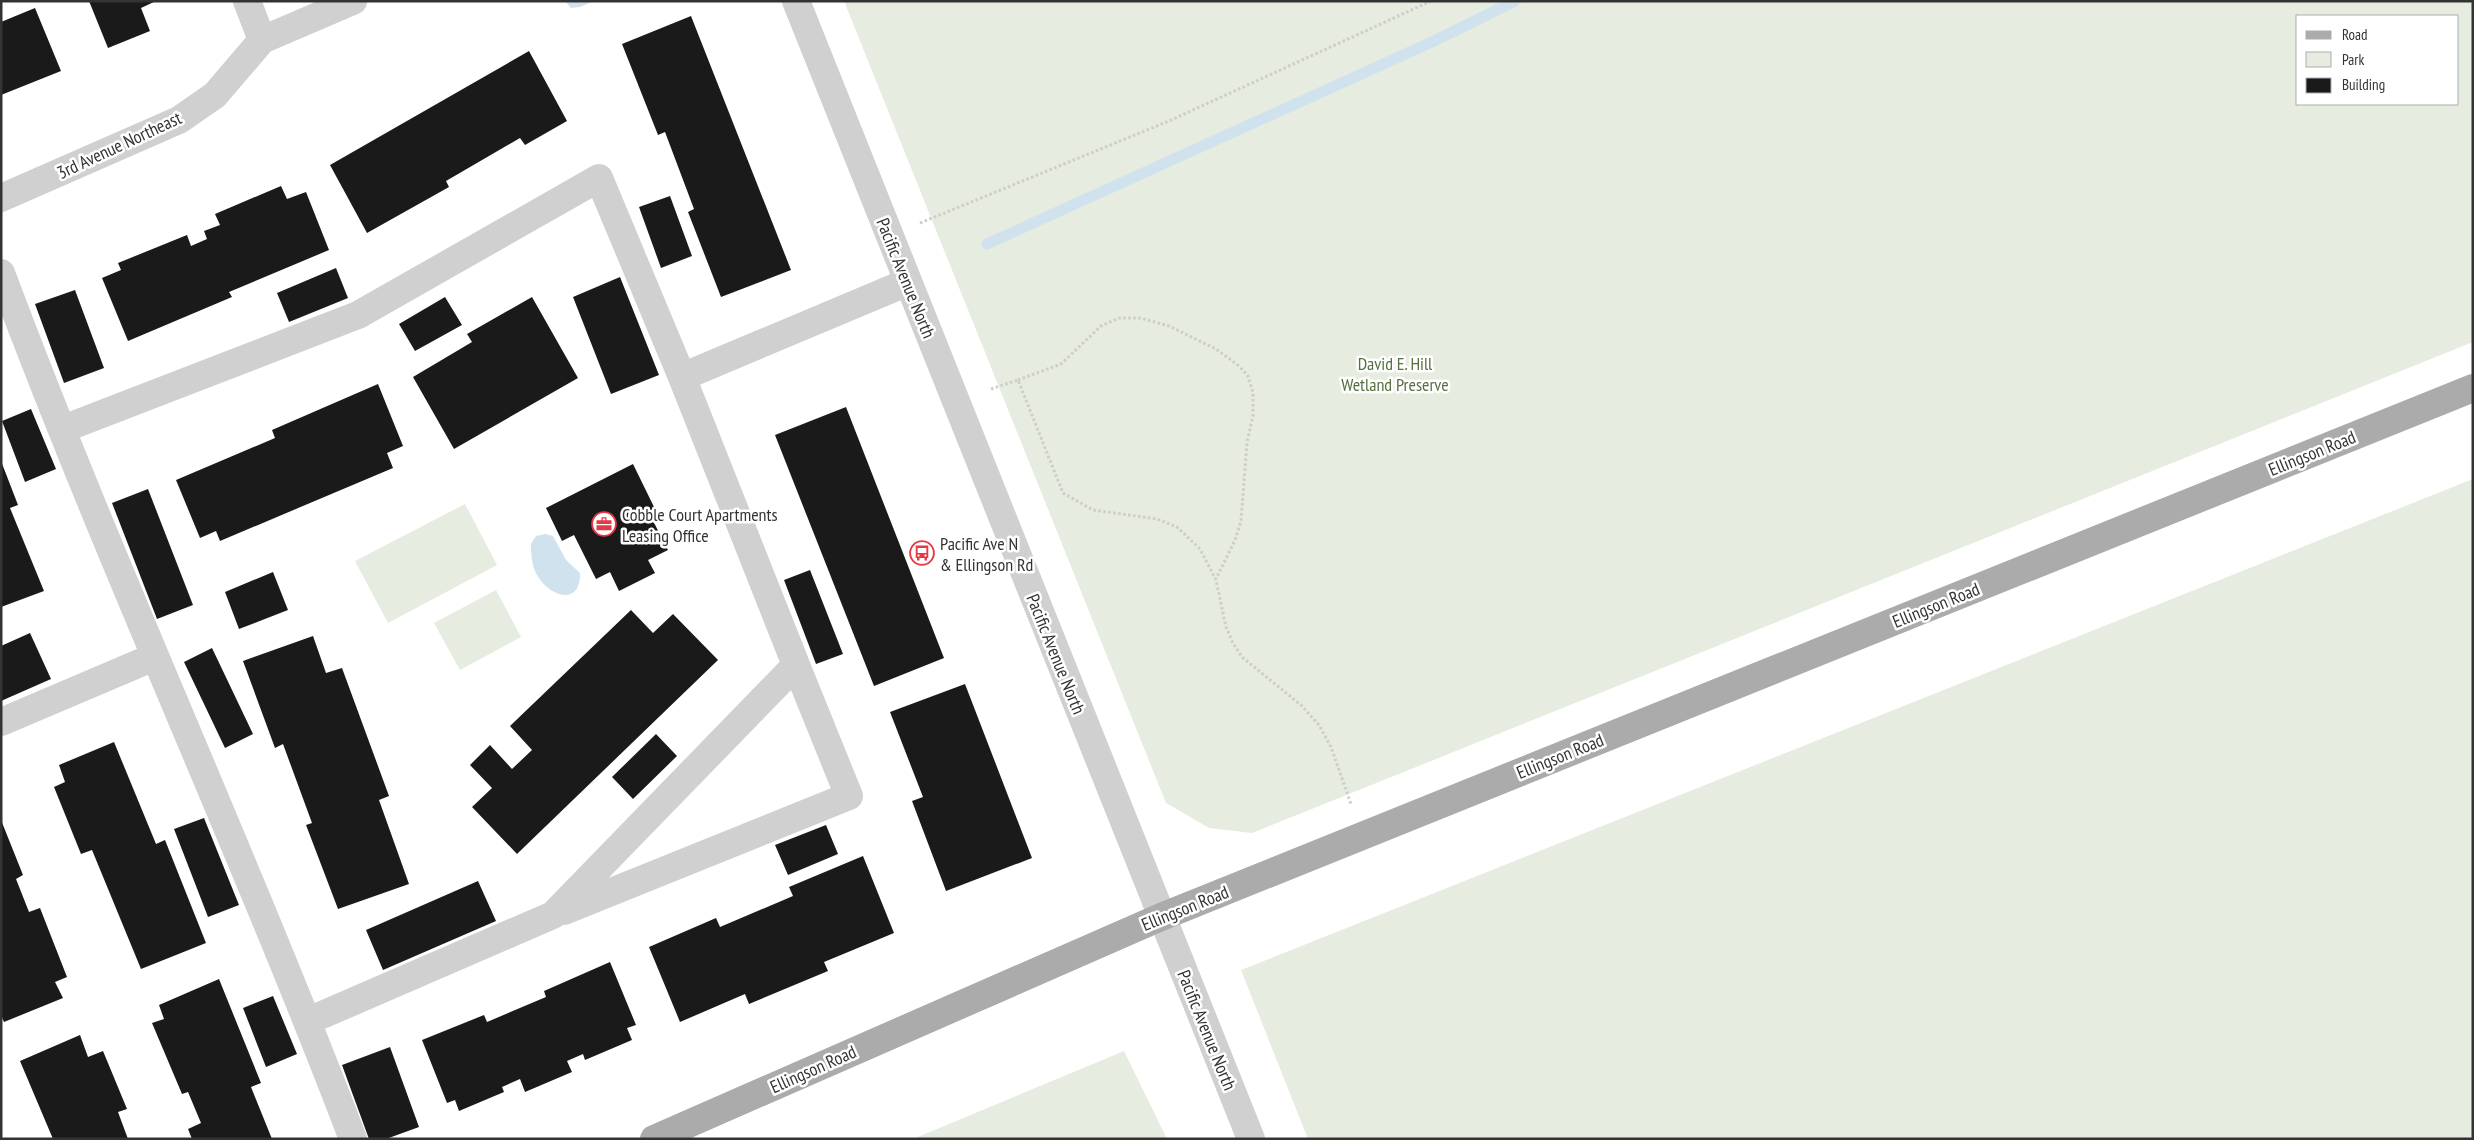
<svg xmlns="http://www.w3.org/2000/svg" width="2474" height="1140" viewBox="0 0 2474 1140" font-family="'PT Sans Narrow',sans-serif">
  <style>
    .green { fill: #e6ecdf; fill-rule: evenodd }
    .water { fill: #cfe2ee }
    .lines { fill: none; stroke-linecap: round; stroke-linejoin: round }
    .stream { stroke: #cfe2ee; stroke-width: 11 }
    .building { fill: #1a1a1a }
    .path { stroke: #cdcdcd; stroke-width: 3; stroke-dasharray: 2.5 2.5; stroke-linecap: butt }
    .minor { stroke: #d0d0d0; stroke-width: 28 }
    .major { stroke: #ababab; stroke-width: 28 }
    .labels { text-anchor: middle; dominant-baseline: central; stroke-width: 5; stroke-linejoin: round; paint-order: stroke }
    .street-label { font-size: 18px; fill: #333; stroke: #fff }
    .park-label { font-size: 18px; fill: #56703f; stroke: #fff }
    .poi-label { font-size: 18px; fill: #333; stroke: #fff; text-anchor: start }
  </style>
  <rect width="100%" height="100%" fill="#fff"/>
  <path class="green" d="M844,1H2473V342L1252,833L1209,828L1166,803ZM2458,16V104H2298V16Z
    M2473,479V1139H1308L1241,970Z
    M465,504L497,565L388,623L355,561Z
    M496,590L521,637L460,670L434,623Z
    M1124,1051L1167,1139H913Z"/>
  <path class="water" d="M594,1L580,7L571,8L566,2Z
    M545,534L553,536L566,560L580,573C581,605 552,598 539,578C532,569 531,555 531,544L536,536Z"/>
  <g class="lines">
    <path class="stream" d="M987,244L1434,41L1515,1"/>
  </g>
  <path class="building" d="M89,1H156L141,8L150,31L108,48Z
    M35,8L61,71L1,95V22Z
    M691,16L791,270L721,297L688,212L694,209L665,132L658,135L622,44Z
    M529,51L567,121L525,145L520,138L446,181L449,187L367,233L330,165Z
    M281,186L287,199L306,192L329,250L229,292L232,297L128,341L102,278L121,270L118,263L187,235L191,246L207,239L204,231L220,225L215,214Z
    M670,196L692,256L661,268L639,207Z
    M336,268L348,298L289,322L277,293Z
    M620,277L659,375L611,394L573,297Z
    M75,290L104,368L64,383L35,304Z
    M445,297L462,325L415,351L399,324Z
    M532,297L578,378L454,449L413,377L472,342L467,334Z
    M378,384L403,446L387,453L393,468L220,541L216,531L200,538L176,480L275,438L272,430Z
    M846,407L944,658L874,686L775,435Z
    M31,409L56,469L25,482L2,421Z
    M1,461L18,505L10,508L44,591L1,607Z
    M633,464L655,509L649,513L668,550L648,560L655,573L619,591L610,572L596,579L574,535L562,541L546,508Z
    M148,489L193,605L157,619L112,503Z
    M810,570L843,654L816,664L784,580Z
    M273,572L288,610L239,629L225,592Z
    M631,610L653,633L673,614L718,660L517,854L472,807L492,788L470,765L490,745L512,769L532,750L510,726Z
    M30,633L51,679L1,701V646Z
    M313,636L326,673L342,668L389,796L379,800L409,884L338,909L306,825L312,823L283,744L275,748L243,661Z
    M212,648L253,734L225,748L184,662Z
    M965,684L1032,858L946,891L912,801L923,797L890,712Z
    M656,734L677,756L633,799L612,777Z
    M114,742L156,844L165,840L206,943L141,969L92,850L81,854L54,787L65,782L59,765Z
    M204,818L239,905L208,917L174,829Z
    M1,820L23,875L16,879L29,912L40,908L67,977L55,982L63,998L4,1022L1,1015Z
    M826,825L838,854L788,875L775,845Z
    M863,856L894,933L824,962L828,971L749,1004L745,994L680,1022L649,947L716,918L720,927L793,896L789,887Z
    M478,881L496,921L383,970L366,930Z
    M610,962L636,1025L627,1028L632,1040L585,1060L583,1054L567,1061L572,1072L525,1092L520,1079L502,1087L504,1092L459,1111L455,1100L447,1103L422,1040L484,1015L487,1022L546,997L544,991Z
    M219,979L261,1083L251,1087L272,1139H192L188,1129L201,1123L188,1092L182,1094L152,1023L164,1019L159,1005Z
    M273,996L297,1054L266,1067L243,1008Z
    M80,1035L88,1057L103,1051L127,1109L118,1112L128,1139H53L20,1061Z
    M390,1047L419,1127L386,1139H369L342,1065Z"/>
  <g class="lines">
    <path class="path" d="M920,223L1169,121L1431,1
      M1018,380L1061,364L1101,326L1119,318H1140L1169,326L1216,349L1239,366L1248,376L1253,393V416L1247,442L1241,521L1235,540L1216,579
      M991,389L1018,380L1063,493L1093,510L1157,519L1177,527L1200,549L1216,580L1226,627L1233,643L1242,657L1302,706L1319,725L1331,747L1351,804"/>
    <path class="minor" d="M247,1L262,40
      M796,1L1251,1139
      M1,198L179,120L215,95L262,40L353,1
      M1,273C110,565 242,848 353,1139
      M682,377L908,282
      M63,429L358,315L599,178L682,377L796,665L553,915L308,1021
      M1,722L154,657
      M564,911L849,796L796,665"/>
    <path class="major" d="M654,1139L1161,917L2473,388"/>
  </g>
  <defs>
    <g id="office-ring" transform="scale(1.25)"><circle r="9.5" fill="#fff" stroke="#e63946" stroke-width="1.5"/><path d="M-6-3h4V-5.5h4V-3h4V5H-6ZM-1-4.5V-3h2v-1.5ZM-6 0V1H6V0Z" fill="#e63946"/></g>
    <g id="bus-ring" transform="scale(1.25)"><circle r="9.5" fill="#fff" stroke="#e63946" stroke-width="1.5"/><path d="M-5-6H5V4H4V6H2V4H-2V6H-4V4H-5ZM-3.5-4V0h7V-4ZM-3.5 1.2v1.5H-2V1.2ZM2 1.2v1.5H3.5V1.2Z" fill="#e63946"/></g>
  </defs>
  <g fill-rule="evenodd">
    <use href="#office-ring" x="604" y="524"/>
    <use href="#bus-ring" x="922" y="553"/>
  </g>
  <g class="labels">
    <g class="street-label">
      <text transform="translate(119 145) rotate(-25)">3rd Avenue Northeast</text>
      <text transform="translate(906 278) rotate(68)">Pacific Avenue North</text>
      <text transform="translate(2312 453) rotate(-22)">Ellingson Road</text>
      <text transform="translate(1936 605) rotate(-22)">Ellingson Road</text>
      <text transform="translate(1056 654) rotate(68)">Pacific Avenue North</text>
      <text transform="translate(1560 756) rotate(-22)">Ellingson Road</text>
      <text transform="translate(1185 908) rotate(-22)">Ellingson Road</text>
      <text transform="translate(1207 1030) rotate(68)">Pacific Avenue North</text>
      <text transform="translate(813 1069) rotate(-24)">Ellingson Road</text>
    </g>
    <g class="park-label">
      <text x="1395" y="363">David E. Hill<tspan x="1395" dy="21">Wetland Preserve</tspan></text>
    </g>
    <g class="poi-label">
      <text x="622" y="514">Cobble Court Apartments<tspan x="622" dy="21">Leasing Office</tspan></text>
      <text x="940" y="543">Pacific Ave N<tspan x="940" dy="21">&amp; Ellingson Rd</tspan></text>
    </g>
  </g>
  <rect width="2474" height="1140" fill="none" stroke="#333333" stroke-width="5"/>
  <rect x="2296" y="15" width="162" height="90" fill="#ffffff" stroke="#adadad"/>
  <rect x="2306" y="31" width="25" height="8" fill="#ababab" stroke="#adadad"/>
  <text x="2342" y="40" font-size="15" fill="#333333">Road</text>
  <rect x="2306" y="52" width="25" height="15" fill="#e6ecdf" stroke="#adadad"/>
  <text x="2342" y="65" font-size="15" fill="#333333">Park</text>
  <rect x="2306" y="78" width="25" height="15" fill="#1a1a1a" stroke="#adadad"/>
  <text x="2342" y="90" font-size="15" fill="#333333">Building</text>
</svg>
